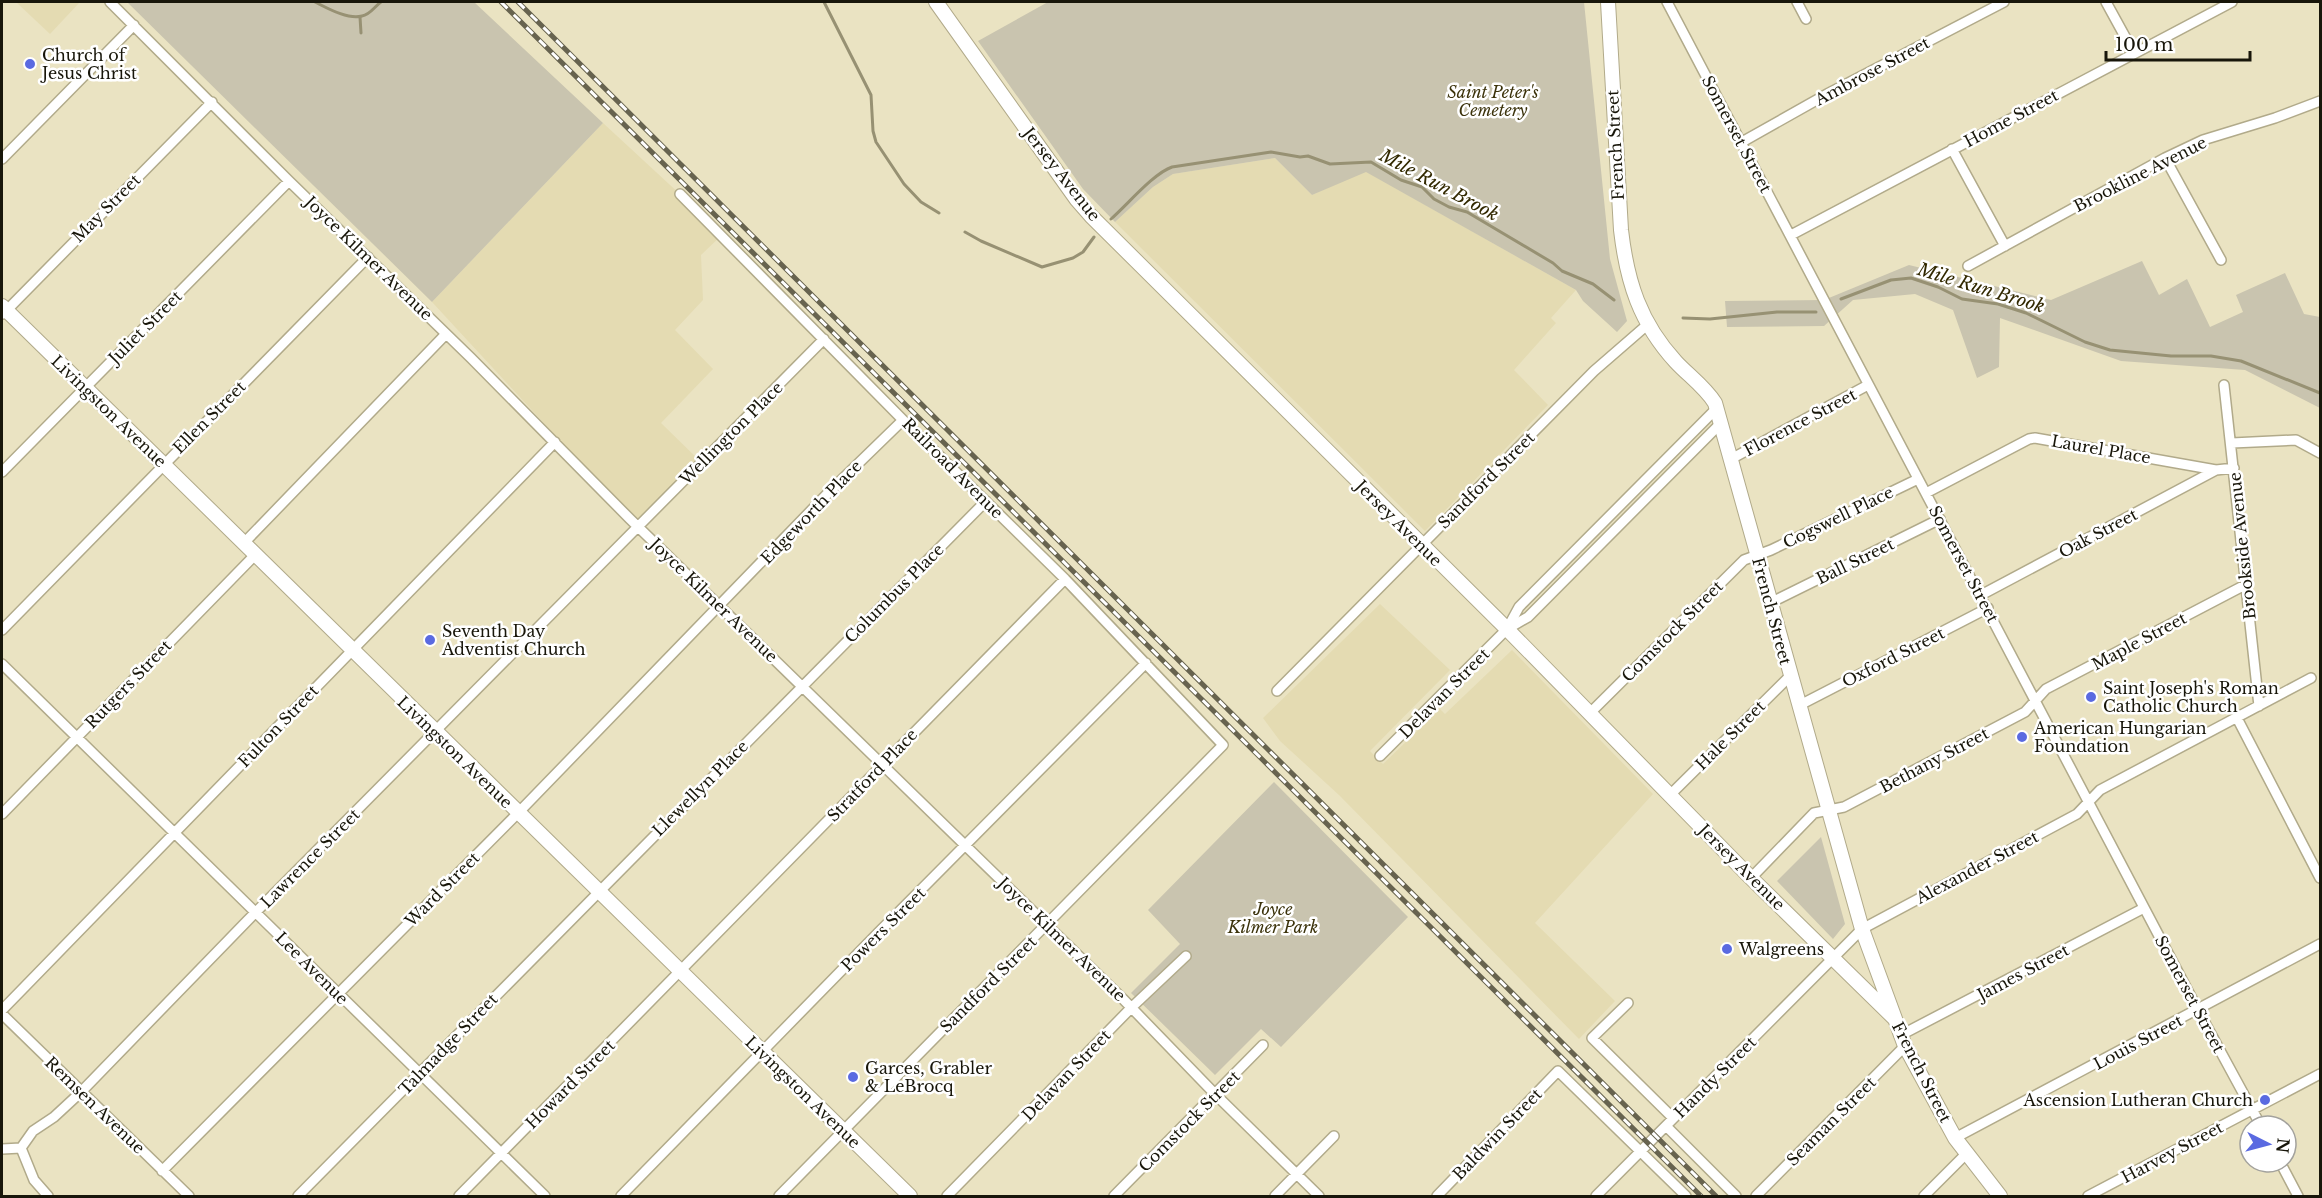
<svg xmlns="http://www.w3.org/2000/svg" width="2322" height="1198" viewBox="0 0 2322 1198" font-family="'Libre Baskerville',serif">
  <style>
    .built { fill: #e4dbb2 }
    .green { fill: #c9c4af }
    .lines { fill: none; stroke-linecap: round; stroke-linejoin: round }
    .stream { stroke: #979173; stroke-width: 3 }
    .street-casing { stroke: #b1aa8a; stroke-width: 12 }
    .secondary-casing { stroke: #b1aa8a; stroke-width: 16 }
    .street { stroke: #fff; stroke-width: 9 }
    .secondary { stroke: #fff; stroke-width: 14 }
    .rail-casing { stroke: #67634f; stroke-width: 5 }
    .rail { stroke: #fff; stroke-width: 3; stroke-dasharray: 9; stroke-linecap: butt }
    .poi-dot { fill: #5a6ae1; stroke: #fff; stroke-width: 2 }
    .labels { text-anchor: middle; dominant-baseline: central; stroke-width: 5; stroke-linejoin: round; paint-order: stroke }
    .poi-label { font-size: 16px; fill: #18160a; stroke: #fff; text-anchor: start }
    .street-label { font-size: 16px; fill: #18160a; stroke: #fff }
    .park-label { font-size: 16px; font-style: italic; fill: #3b320a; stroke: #fff }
    .water-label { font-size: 18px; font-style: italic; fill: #322901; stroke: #fff }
  </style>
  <rect width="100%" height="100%" fill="#eae3c2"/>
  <path class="built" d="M16,2H80L50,34Z
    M603,123L723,234L701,255L703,300L675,330L713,369L661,423L702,463L639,526L432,302Z
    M1275,158L1312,195L1365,171L1576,290L1551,318L1556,323L1514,370L1548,405L1425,531L1115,222L1153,187L1173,174Z
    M1380,604L1450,670L1370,751L1383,764L1440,709L1445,714L1512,650L1653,794L1535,923L1615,1001L1579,1039L1339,795L1280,741L1263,718Z"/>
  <path class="green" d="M127,2H474L603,123L432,302Z
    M1048,2H1584L1610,259L1627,321L1617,332L1583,301L1576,290L1366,172L1312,195L1275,158L1173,174L1153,187L1115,222L1083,189L978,41Z
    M2142,261L2159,295L2187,279L2210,327L2243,312L2236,295L2285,273L2304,314L2320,317V408L2245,370L2121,361L2000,318L1999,367L1977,378L1953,310L1915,294L1853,300L1824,326L1727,327L1725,301L1824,300L1909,265L2051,300Z
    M1274,782L1408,917L1281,1047L1261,1029L1215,1075L1131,993L1180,944L1148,910Z
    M1821,837L1845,924L1833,939L1777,881Z"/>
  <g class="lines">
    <path class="stream" d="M315,2C327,8 348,20 362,16C370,15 375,6 381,2
      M824,2L871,95L873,131L876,142L904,184L921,202L939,213
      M360,17L361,33
      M1111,219C1128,204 1154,173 1172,167L1271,152L1300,157L1308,156L1330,164L1371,162L1401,180L1422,187L1434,199L1449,207L1467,212L1553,263L1562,271L1593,284L1614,300
      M965,232L981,241L1042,267L1073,258L1083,252L1094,237
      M1841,299L1891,280L1911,278L1938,287L1962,299L1998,304L2026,313L2085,342L2110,350L2171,356H2211L2241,361L2320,393
      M1683,318L1710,319L1777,312H1816"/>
    <g class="street-casing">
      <path id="street" d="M110,2L289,181L471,358L630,519L1123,999L1215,1094L1319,1196
        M1667,2L2198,1010L2261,1126
        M1797,2L1806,19
        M2106,2L2134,53
        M1742,142L1829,93L2004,2
        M1952,149L2005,246
        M2165,158L2221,260
        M2,159L134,25
        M680,194L903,420L1065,579L1223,745L779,1196
        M1791,235L2232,2
        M1968,266L2165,158L2203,140L2275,118L2320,101
        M3,314L212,102
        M2224,385L2259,706
        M2232,443L2296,440L2320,453
        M1731,459L1868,385
        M2,472L289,181
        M1926,493L2029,439L2035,438L2216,470L2234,468
        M243,544L446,334
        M1981,595L2216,470
        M1770,603L1940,519
        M1509,628L1528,617L1722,422
        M2,630L368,257
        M2,664L545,1196
        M1277,691L1594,371L1647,325
        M1798,706L1988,608
        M1590,713L1744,560L1771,550L1918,479
        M2237,718L2320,878
        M1380,756L1507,629L1519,607L1717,408
        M1670,795L1790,676
        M2,814L255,555
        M1751,878L1814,813L1844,807L2025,712L2046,689L2245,585
        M1628,1003L1592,1038L1673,1118
        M2,1010C187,821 370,630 555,442
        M2,1014L189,1196
        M1901,1035L2144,908
        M1666,1126L1736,1196
        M1955,1138L2320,944
        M2,1149L21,1148
        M2280,1162L2298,1196
        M162,1171L518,813L831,490L903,420
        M48,1196L34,1180L21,1148L33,1131L54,1117L81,1092L248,920L824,339
        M298,1196L986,501
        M459,1196L1065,579
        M621,1196L879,932L1146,663
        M947,1196L1132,1007L1186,956
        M1114,1196L1263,1045
        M1275,1196L1334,1136
        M1437,1196L1558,1071L1686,1196
        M1596,1196L1862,929L2077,814L2100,790L2311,678
        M1756,1196L1905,1046
        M1924,1196L1966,1154
        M2088,1196L2320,1074"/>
    </g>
    <g class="secondary-casing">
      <path id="secondary" d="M936,2L1077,200L1091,216L1507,629L1751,878L1894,1018
        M1608,2L1621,230C1627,282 1640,323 1676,362C1688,375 1705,387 1715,403L1862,929L1905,1046L1955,1138L2000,1196
        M2,306L910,1196"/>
    </g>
    <use href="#street" class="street"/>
    <use href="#secondary" class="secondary"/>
    <g class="rail-casing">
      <path id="rail" d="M501,2L1701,1196
        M518,2L1716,1196"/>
    </g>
    <use href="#rail" class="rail"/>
  </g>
  <g class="poi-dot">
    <circle cx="30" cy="64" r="6"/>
    <circle cx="430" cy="640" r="6"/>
    <circle cx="2091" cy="697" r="6"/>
    <circle cx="2022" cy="737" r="6"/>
    <circle cx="1727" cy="949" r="6"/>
    <circle cx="853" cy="1077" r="6"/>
    <circle cx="2265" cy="1100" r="6"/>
  </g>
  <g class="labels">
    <g class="poi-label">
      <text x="42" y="55">Church of<tspan x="42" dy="18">Jesus Christ</tspan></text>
      <text x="442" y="631">Seventh Day<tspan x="442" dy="18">Adventist Church</tspan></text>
      <text x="2103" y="688">Saint Joseph's Roman<tspan x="2103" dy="18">Catholic Church</tspan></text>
      <text x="2034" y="728">American Hungarian<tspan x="2034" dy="18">Foundation</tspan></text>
      <text x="1739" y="949">Walgreens</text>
      <text x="865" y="1068">Garces, Grabler<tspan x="865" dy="18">&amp; LeBrocq</tspan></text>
      <text x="2253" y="1100" text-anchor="end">Ascension Lutheran Church</text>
    </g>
    <g class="street-label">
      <text transform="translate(1872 71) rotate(-28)">Ambrose Street</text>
      <text transform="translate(2011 118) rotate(-28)">Home Street</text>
      <text transform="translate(1737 134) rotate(62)">Somerset Street</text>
      <text transform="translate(1615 145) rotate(-93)">French Street</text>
      <text transform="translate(1062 174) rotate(52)">Jersey Avenue</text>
      <text transform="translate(2140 174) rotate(-27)">Brookline Avenue</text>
      <text transform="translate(106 208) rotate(-45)">May Street</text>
      <text transform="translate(369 258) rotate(44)">Joyce Kilmer Avenue</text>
      <text transform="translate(145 327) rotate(-45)">Juliet Street</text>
      <text transform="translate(109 411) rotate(44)">Livingston Avenue</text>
      <text transform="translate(209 417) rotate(-45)">Ellen Street</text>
      <text transform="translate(1800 422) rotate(-28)">Florence Street</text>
      <text transform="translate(731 433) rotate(-45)">Wellington Place</text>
      <text transform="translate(2101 449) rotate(10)">Laurel Place</text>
      <text transform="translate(953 468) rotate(45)">Railroad Avenue</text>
      <text transform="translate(1486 480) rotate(-45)">Sandford Street</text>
      <text transform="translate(811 512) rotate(-46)">Edgeworth Place</text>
      <text transform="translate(1838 517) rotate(-26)">Cogswell Place</text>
      <text transform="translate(1399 523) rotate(45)">Jersey Avenue</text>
      <text transform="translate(2098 533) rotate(-28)">Oak Street</text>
      <text transform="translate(2242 546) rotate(-96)">Brookside Avenue</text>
      <text transform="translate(1855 561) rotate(-26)">Ball Street</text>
      <text transform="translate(1964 564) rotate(62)">Somerset Street</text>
      <text transform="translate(894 593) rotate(-45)">Columbus Place</text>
      <text transform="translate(714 600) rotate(44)">Joyce Kilmer Avenue</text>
      <text transform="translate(1772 611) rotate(75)">French Street</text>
      <text transform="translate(1672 631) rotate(-45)">Comstock Street</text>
      <text transform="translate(2139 641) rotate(-28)">Maple Street</text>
      <text transform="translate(1893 657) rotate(-27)">Oxford Street</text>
      <text transform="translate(128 684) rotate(-46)">Rutgers Street</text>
      <text transform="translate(1444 693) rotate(-45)">Delavan Street</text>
      <text transform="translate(278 726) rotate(-46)">Fulton Street</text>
      <text transform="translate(1730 735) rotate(-45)">Hale Street</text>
      <text transform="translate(455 752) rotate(44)">Livingston Avenue</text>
      <text transform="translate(1934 760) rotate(-28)">Bethany Street</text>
      <text transform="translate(872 775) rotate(-46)">Stratford Place</text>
      <text transform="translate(700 788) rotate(-45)">Llewellyn Place</text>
      <text transform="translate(310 858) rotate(-45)">Lawrence Street</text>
      <text transform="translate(1742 867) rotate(45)">Jersey Avenue</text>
      <text transform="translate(1977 867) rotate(-28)">Alexander Street</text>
      <text transform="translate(442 889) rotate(-45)">Ward Street</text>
      <text transform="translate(883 929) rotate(-45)">Powers Street</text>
      <text transform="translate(1062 939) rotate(44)">Joyce Kilmer Avenue</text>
      <text transform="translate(312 968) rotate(45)">Lee Avenue</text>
      <text transform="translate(2023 972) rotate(-28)">James Street</text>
      <text transform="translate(988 984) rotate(-45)">Sandford Street</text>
      <text transform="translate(2190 994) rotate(62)">Somerset Street</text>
      <text transform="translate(2138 1042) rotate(-28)">Louis Street</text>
      <text transform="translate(448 1044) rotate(-46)">Talmadge Street</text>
      <text transform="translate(1922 1072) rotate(63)">French Street</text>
      <text transform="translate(1066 1075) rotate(-46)">Delavan Street</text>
      <text transform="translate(1715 1077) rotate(-45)">Handy Street</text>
      <text transform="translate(570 1084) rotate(-45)">Howard Street</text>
      <text transform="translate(803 1092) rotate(44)">Livingston Avenue</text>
      <text transform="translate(95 1105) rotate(44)">Remsen Avenue</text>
      <text transform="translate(1189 1121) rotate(-45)">Comstock Street</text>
      <text transform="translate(1831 1121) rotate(-45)">Seaman Street</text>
      <text transform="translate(1497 1134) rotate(-46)">Baldwin Street</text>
      <text transform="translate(2172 1152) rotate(-28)">Harvey Street</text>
    </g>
    <g class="park-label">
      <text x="1493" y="92">Saint Peter's<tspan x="1493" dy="18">Cemetery</tspan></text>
      <text x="1273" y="909">Joyce<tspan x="1273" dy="18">Kilmer Park</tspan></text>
    </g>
    <g class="water-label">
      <text transform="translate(1439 185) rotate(28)">Mile Run Brook</text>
      <text transform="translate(1981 288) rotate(17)">Mile Run Brook</text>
    </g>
  </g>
  <rect width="2322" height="1198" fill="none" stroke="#18160a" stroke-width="6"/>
  <g transform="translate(2268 1144) rotate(96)"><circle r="28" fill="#ffffff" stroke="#a3a29d" stroke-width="1.5"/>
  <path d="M0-4.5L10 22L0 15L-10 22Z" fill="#5a6ae1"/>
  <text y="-9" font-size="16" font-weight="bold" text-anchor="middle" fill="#18160a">N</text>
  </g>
  <path d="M2106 51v9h144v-9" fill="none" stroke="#18160a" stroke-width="3"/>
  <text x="2115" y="51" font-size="18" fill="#18160a" stroke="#ffffff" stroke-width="4.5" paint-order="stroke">100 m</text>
</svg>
